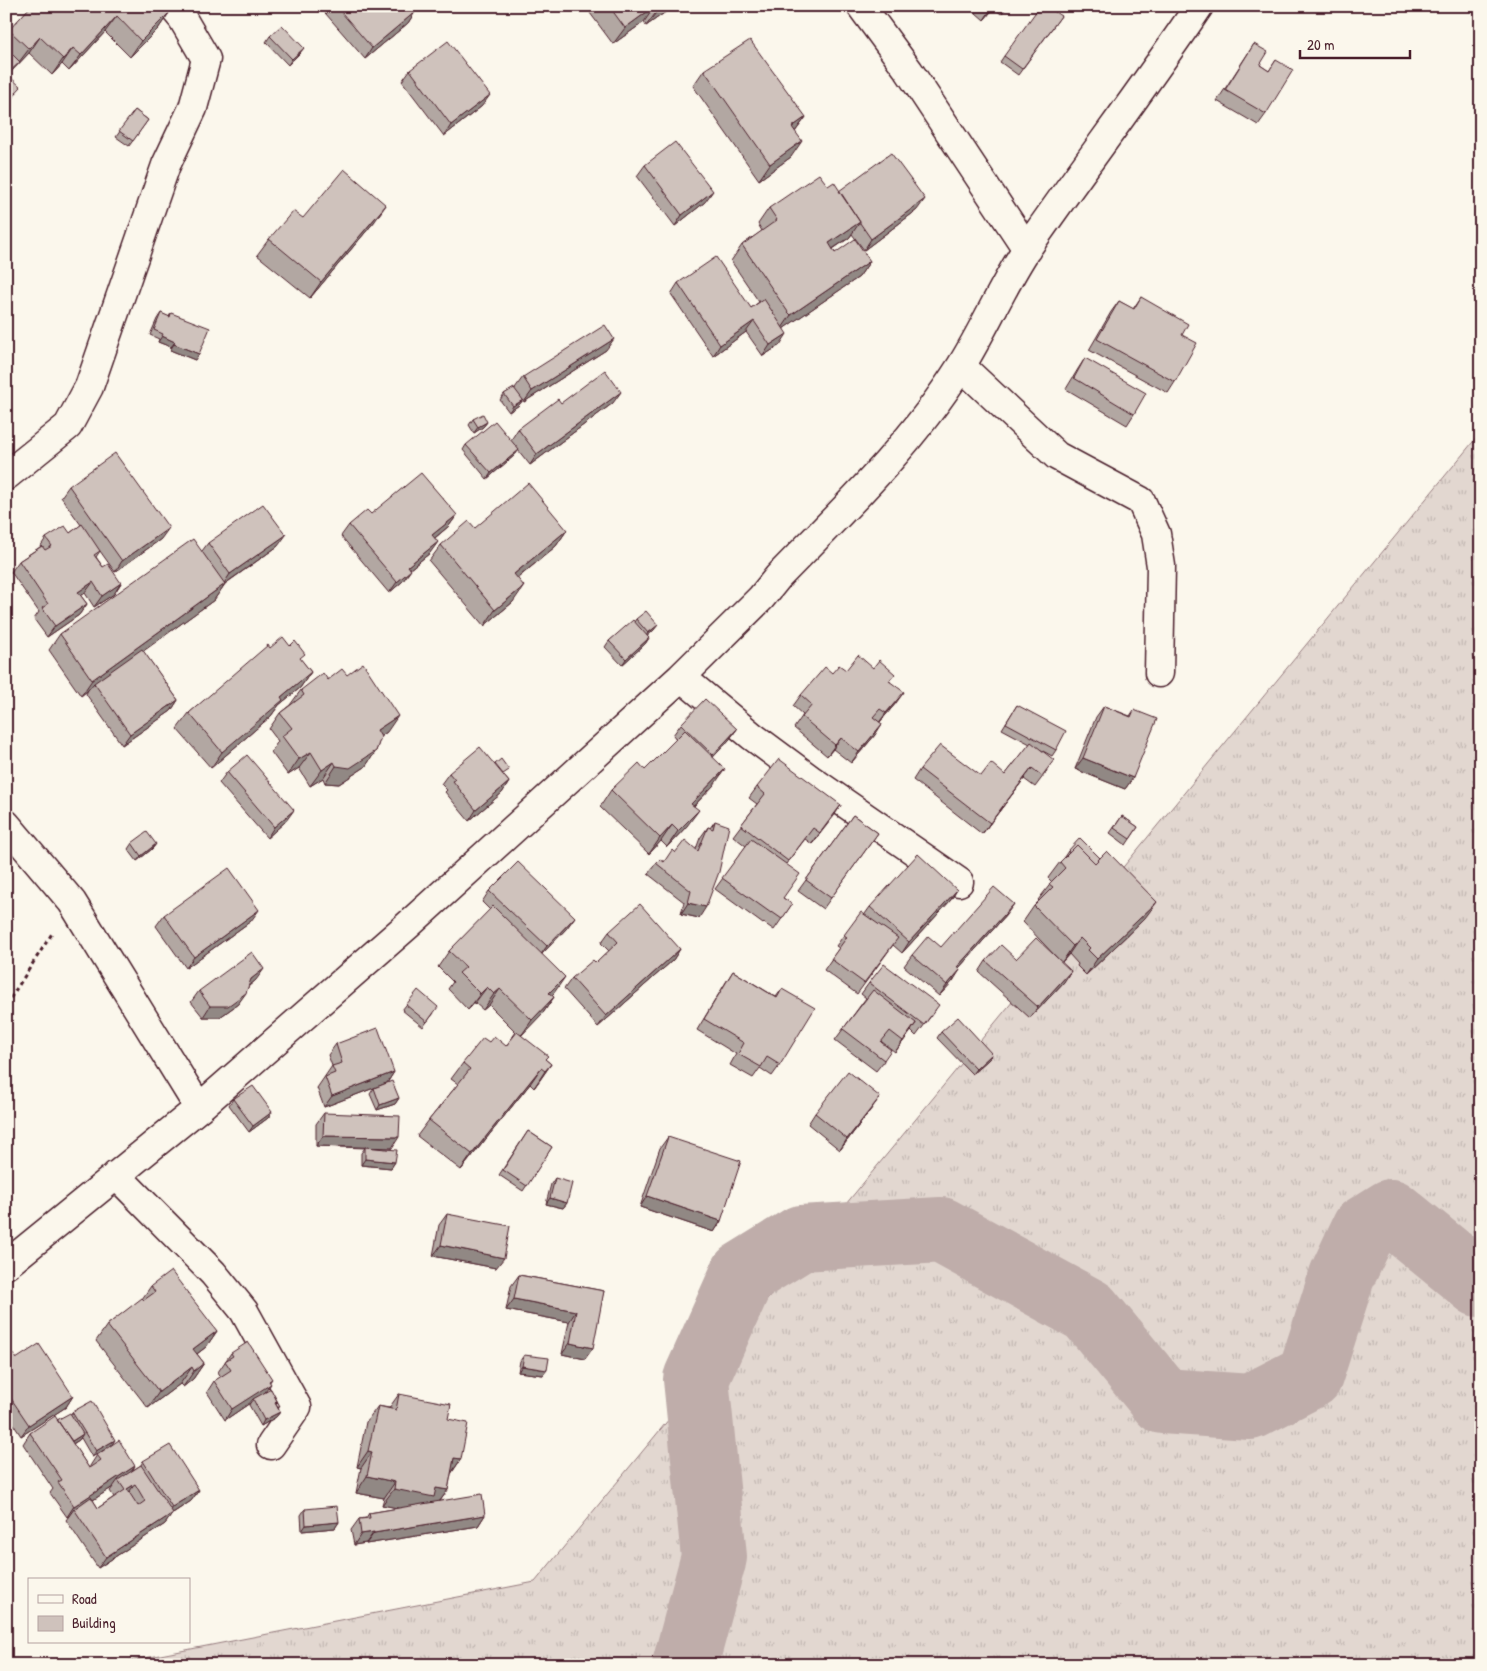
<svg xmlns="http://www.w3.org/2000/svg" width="1487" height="1671" viewBox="0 0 1487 1671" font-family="'Patrick Hand',sans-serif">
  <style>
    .grass { fill: url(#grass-tufts); stroke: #967b7e }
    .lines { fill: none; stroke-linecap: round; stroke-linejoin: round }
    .river { stroke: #bfadaa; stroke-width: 66 }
    .minor-casing { stroke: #4a1f2b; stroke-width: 31 }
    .path { stroke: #4a1f2b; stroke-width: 3; stroke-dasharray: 4 4; stroke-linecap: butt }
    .minor { stroke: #fbf7ec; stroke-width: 28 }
    .wall { fill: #b2a7a2; stroke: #4a1f2b; fill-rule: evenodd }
    .shaded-wall { fill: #918884; stroke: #4a1f2b }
    .building { fill: #cfc2bc; stroke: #4a1f2b; fill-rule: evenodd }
  </style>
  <defs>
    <pattern id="grass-tufts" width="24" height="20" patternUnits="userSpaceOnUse" patternTransform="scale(1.25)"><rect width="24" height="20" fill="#e2d7d0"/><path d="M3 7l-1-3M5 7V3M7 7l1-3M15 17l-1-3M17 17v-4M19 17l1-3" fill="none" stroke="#c3b8b3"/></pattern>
  </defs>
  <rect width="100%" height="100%" fill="#fbf7ec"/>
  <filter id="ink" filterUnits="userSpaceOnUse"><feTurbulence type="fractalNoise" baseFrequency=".02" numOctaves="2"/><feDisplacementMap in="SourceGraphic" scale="10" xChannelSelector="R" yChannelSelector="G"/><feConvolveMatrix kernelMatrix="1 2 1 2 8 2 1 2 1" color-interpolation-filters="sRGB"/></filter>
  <g filter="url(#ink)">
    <path class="grass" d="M1481,429V1665H109L535,1582L1477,437Z"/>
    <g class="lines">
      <path class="river" d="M685,1665L714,1557L696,1379L743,1274L801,1238L941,1230L1089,1311L1163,1401L1250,1407L1310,1376L1342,1276L1364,1229L1391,1212L1479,1284L1481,1283"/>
      <g class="minor-casing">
        <path id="minor" d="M861,6L909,71L1027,249
          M961,366L1057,456L1141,501L1156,534L1161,566L1159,673
          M6,476L68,426L89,387L166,165L193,108L206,59L182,18L172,6
          M681,677L752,736L810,779L959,882
          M6,824L72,902L199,1108
          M116,1175L213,1273L244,1311L297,1407L271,1445
          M6,1265L199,1108L408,925L681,677L761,598L778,577C843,510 911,445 961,366C985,328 1003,284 1028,247C1084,166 1144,88 1199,6"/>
      </g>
      <path class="path" d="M6,1005L53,932"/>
      <use href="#minor" class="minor"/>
    </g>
    <path class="wall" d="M31,6L169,13L158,29L130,57L105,32L69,71L62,64L52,75L29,53L8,75L17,93L6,105V34Z
      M319,6H411L415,12L408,23L365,59Z
      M592,6H670L667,11L646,26L644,22L613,44L590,13L594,8Z
      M968,6H1008L1001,14L994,8L984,20Z
      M1061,16L1018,75L1000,62L1004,56Z
      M270,36L300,53L288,65L266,42Z
      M1254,44L1260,65L1269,71L1276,60L1266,114L1258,125L1217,101Z
      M410,70L482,106L444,136L402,81Z
      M704,70L806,117L795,132L791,157L759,180L693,86Z
      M135,110L148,120L129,146L116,137Z
      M645,165L705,202L675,226L637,176Z
      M828,186L839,191L917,210L864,250L852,234L849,238L833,249L835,253L870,261L859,277L784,328L780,345L763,356L746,332L713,356L671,294L678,283L751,308L759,302L731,261L742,245L762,231L758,224L769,208Z
      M303,218L375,221L310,298L257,255L269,239Z
      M1141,297L1182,335L1175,382L1168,393L1089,350L1111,312L1119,301L1133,309Z
      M161,313L169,317L171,313L195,360L170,350L171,347L158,342L159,339L150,335L157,319Z
      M606,350L524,402L523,400L519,405L509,412L500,400L504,394L515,388L523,377Z
      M1085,358L1134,414L1127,425L1066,389L1078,369Z
      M561,403H613L530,465L518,450L515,455L487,479L463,450L466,445L511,440L518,429Z
      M473,419L487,422L483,427L474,433L469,425Z
      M69,486L161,539L115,572L100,551L96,557L103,567L121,583L114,594L94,607L85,593L81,596L87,604L79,615L47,637L34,619L39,612L11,572L19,561L40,547L46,538L70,533L81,525L61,497Z
      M371,514L457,515L449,526L435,538L430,553L410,569L403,581L389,593L341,536L349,525Z
      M475,528L567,530L556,546L518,578L513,602L484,626L429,561L441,545Z
      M208,543L278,546L225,584L214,600L143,651L178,700L171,711L122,745L86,694L88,690L81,696L49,650L60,634L202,551Z
      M636,619L654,630L647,636L649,638L645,644L622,665L605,647L609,641L634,622Z
      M270,648L301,660L311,672L300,688L279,705L271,716L211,768L177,729L189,713Z
      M873,668L890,681L896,703L880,722L875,735L851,763L833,749L827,756L794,728L803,715L793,706L801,695L832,673Z
      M328,680L387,732L381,736L376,751L365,767L339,784L325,783L323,778L310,786L299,768L288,775L271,752L278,741L269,729L280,713L290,705L301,690Z
      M1017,705L1056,750L1052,756L1041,750L1047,771L1035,787L1024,779L982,834L913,780L920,769L981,776L1005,775L1030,744L1002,729Z
      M1104,706L1130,716L1134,710L1133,778L1125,789L1075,769L1096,717Z
      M681,724L737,729L729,740L713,757L714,785L694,806L687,826L667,847L661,841L649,854L600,807L611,790L645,770L676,739L673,735Z
      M227,772L286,821L267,838L219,783Z
      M449,773L504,776L509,782L502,793L469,821L445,792L447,790L441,784Z
      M757,787L841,805L812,844L805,839L786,864L783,898L792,904L774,930L764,923L763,924L715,889L746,846L733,836L757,804L749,798Z
      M853,815L878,833L823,909L798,891Z
      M1122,816L1138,827L1126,845L1110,833Z
      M715,821L699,918L681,914L684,902L648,874L656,863L664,862L696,849L700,838L708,827L710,828Z
      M132,843L156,844L152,849L137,861L128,849Z
      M1068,851L1145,918L1086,975L1077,966L1078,964L1069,954L1062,962L1064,982L1030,1018L979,972L986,961L1016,959L1060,961L1023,922L1034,906L1039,901L1038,900L1052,882L1048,878L1060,862L1065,857H1064Z
      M957,890L950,901L902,953L893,945L857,994L824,970L839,948L836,946L844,935L865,914L870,907Z
      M489,891L567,928L542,954L554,993L552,995L554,997L543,1013L521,1035L546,1060L551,1064L534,1088L530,1084L461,1170L417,1136L429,1120L458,1084L451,1079L463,1063L489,1042L506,1046L516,1032L489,1005L483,1010L475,1003L468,1010L448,989L453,982L438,967L449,951L490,910L482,902Z
      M164,915L251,921L186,968L156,926Z
      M1006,915L959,968L953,981L939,996L904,966L912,955L941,947Z
      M609,932L680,949L673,960L598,1027L564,989L572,978L596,963L609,951L601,943Z
      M733,971L776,997L782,989L780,1065L772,1076L760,1068L753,1078L730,1065L736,1054L697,1030L726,982Z
      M256,980L249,986L238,1004L220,1017H203L191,1002L199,991Z
      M869,983L931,1016L916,1036L911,1031L895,1052L882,1042L884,1061L876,1071L835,1040L866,998L861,994Z
      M406,1005L434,1013L423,1027L402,1010Z
      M941,1032L992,1054L989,1059L972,1074L937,1038Z
      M336,1044L394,1072L387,1083L324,1107L317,1088L332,1066L328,1055Z
      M374,1088L399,1098L395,1104L377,1110L370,1094Z
      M233,1099L272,1112L268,1118L249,1132L229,1105Z
      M872,1108L840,1150L808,1124L815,1113Z
      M324,1113L392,1148H373L395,1162L391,1168L361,1165V1153L365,1148L316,1146V1124Z
      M528,1131L552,1147L523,1191L499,1175Z
      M668,1137L721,1221L714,1232L640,1207L660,1148Z
      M555,1178L567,1203L563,1208L546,1204L551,1184Z
      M447,1214L496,1268L433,1256L439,1225Z
      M519,1275L604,1291L585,1359L562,1354L569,1322L506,1310L511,1286Z
      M151,1286L217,1331L206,1347L197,1354L204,1363L193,1379L183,1387L180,1384L148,1408L96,1341L107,1325L142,1299Z
      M231,1353L270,1382L264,1393L277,1401L276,1404L280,1412L276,1417L261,1426L249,1405L250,1403L225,1420L207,1392L214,1381L221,1377L218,1372Z
      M6,1354L73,1396L66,1407L21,1436L6,1413Z
      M524,1355L543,1375L518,1372L520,1361Z
      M399,1394L448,1419L461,1459L451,1474L448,1490L440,1501L485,1515L478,1526L366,1544V1543L354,1545L351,1530L359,1519L366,1518L369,1513L399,1508L382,1505L384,1498L356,1493L361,1468L357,1467L366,1422L378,1406L389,1408Z
      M72,1412L112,1444L133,1470L141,1465L143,1461L199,1490L191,1501L173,1513L165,1524L98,1568L66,1520L69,1516L67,1517L50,1493L53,1489L23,1444L30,1433L71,1414ZM81,1438L92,1457L105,1449L97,1455L90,1466V1467L89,1468L73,1444L79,1440ZM113,1487L110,1491L114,1497L98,1508L93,1500Z
      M305,1509L339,1522L335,1528L302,1531L301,1515Z"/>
    <path class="shaded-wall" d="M655,6L644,22L613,44L625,28Z
      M662,6H670L667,11L646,26L658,10Z
      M994,6H996L984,20L991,9Z
      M415,12L408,23L365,59L372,48Z
      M169,13L158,29L130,57L141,41Z
      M117,16L105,32L69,71L81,55Z
      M40,37L29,53L6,77V75L19,62L29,49Z
      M73,48L62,64L52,75L63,59Z
      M304,48L300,53L288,65L292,59Z
      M490,95L482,106L444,136L451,125Z
      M806,117L794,133L792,127Z
      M802,141L791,157L759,180L770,164Z
      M713,191L705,202L675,226L682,215Z
      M925,199L917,210L864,250L871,239Z
      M386,205L375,221L310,298L321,282Z
      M860,222L849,238L817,259L829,243Z
      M870,261L859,277L780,331L791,315Z
      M754,321L746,332L713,356L720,345Z
      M787,334L780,345L763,356L770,345Z
      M162,336L175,342L171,347L158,342Z
      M614,339L606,350L524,402L532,391Z
      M174,344L199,354L195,360L170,350Z
      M621,392L613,403L530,465L537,454Z
      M523,400L519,405L509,412L513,406Z
      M487,422L483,427L474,433L478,427Z
      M519,450L515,455L487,479L491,473Z
      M457,515L449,526L425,546L432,535Z
      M169,528L161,539L115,572L122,561Z
      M567,530L556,546L503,590L514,574Z
      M286,535L278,546L223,585L230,574Z
      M438,542L430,553L400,577L408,566Z
      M411,570L403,581L389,593L397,582Z
      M93,582L85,593L71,603L78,592Z
      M121,583L114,594L94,607L102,596Z
      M225,584L214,600L95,686L94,683L88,690L81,696L92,680Z
      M524,586L513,602L484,626L495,610Z
      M87,604L79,615L47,637L55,626Z
      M658,625L654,630L644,639L648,633Z
      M649,638L645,644L622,665L626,659Z
      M311,672L300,688L279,705L271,716L211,768L222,752L281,697Z
      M904,692L896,703L878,724L886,713Z
      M178,700L171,711L122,745L130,734Z
      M398,716L387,732L366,746L377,730Z
      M882,724L875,735L851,763L859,752Z
      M737,729L729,740L705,766L713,755Z
      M841,738L833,749L827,756L835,745Z
      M376,751L365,767L339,784L325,783L336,766Z
      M311,752L299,768L288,775L299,759Z
      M1083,758L1133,778L1125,789L1075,769Z
      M334,762L323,778L310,786L322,770Z
      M1032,768L1024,779L982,834L990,823Z
      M725,769L714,785L680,820L691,804Z
      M509,782L502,793L469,821L476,810Z
      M841,805L834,816L812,844L820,833Z
      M294,810L286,821L267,838L274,827Z
      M699,810L687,826L667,847L678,831Z
      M672,825L661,841L649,854L660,838Z
      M156,844L152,849L137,861L141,856Z
      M957,890L950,901L902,953L909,942Z
      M1157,902L1145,918L1086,975L1097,959Z
      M688,903L706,907L699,918L681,914Z
      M1014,904L1006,915L950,978L957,967Z
      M259,910L251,921L186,968L194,957Z
      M575,917L567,928L539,957L547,946Z
      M1080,938L1069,954L1062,962L1073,946Z
      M680,949L673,960L598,1027L606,1016Z
      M264,969L256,980L244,990L251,979Z
      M960,970L953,981L939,996L947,985Z
      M1071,971L1064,982L1030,1018L1038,1007Z
      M565,977L554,993L538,1009L549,993Z
      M487,987L475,1003L468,1010L480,994Z
      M500,989L489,1005L483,1010L494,994Z
      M246,993L238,1004L220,1017H203L210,1006Z
      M554,997L543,1013L521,1036L532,1020Z
      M916,1023L909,1034L895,1052L903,1041Z
      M992,1054L989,1059L972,1074L976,1069Z
      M551,1064L540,1080L534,1088L545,1071Z
      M541,1068L530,1084L461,1170L472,1154Z
      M394,1072L387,1083L324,1107L332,1096Z
      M880,1097L872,1108L840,1150L847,1139Z
      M399,1098L395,1104L377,1110L380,1105Z
      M272,1112L268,1118L249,1132L253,1126Z
      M323,1136L399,1137L392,1148L316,1146Z
      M365,1159L395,1162L391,1168L361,1165Z
      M647,1196L721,1221L714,1232L640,1207Z
      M550,1198L567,1203L563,1208L546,1204Z
      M441,1245L504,1258L496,1268L433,1256Z
      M514,1299L576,1311L569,1322L506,1310Z
      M217,1331L206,1347L182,1365L193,1349Z
      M570,1343L593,1348L585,1359L562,1354Z
      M204,1363L193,1379L183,1387L194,1371Z
      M522,1366L547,1370L543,1375L518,1372Z
      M192,1367L180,1384L148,1408L159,1392Z
      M272,1379L266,1387L271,1384L263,1395L253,1399L250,1403L225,1420L232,1409Z
      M73,1396L66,1407L21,1436L29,1425Z
      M280,1412L276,1417L261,1426L264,1420Z
      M83,1434L79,1440L64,1449L68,1444Z
      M115,1440L111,1446L92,1457L96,1451Z
      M368,1451L372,1452L361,1468L357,1467Z
      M454,1458L461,1459L450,1475Z
      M135,1466L128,1477L118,1480L113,1487L76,1511L74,1509L69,1516L67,1517L74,1506Z
      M367,1476L395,1482L384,1498L356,1493Z
      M135,1484L127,1495V1489Z
      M436,1488L448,1490L436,1506L423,1513L382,1505L394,1489Z
      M199,1490L191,1501L165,1518L172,1507Z
      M173,1513L165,1524L98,1568L106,1557Z
      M485,1515L478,1526L366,1544L374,1533Z
      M339,1522L335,1528L302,1531L306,1525Z
      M374,1532L366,1543L354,1545L361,1534Z"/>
    <path class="building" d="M31,6H163L169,13L141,41L117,16L81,55L73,48L63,59L40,37L29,49L9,30Z
      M336,6H411L415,12L372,48Z
      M609,6H655L625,28Z
      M655,6H662L658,10Z
      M988,6H994L991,9Z
      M1040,6H1046L1061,16L1022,69L1004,56Z
      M282,25L304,48L292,59L270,36Z
      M750,40L806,117L792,127L802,141L770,164L704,70Z
      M448,41L490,95L451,125L410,70Z
      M1254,44L1268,52L1260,65L1269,71L1276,60L1293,70L1266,114L1225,90Z
      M6,48L20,62L7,74L21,87L7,102H6Z
      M135,110L148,120L133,141L119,131Z
      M675,142L713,191L682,215L645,165Z
      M891,153L925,199L871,239L860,223V222L839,191Z
      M344,169L386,205L321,282L269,239L293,211L303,218Z
      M819,174L828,186L834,182L860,222L829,243L835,253L855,239L870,261L791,315L788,312L742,245L777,220L769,208Z
      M716,257L751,308L764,299L787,334L770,345L754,321L720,345L678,283Z
      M1141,297L1188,324L1182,335L1197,343L1175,382L1097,339L1119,301L1134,309Z
      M161,313L170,317L171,313L210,328L199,354L174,344L175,342L162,336L163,334L154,330Z
      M605,325L614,339L532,391L523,377Z
      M1085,358L1146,393L1134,414L1074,378Z
      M605,370L621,392L537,454L518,429L558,399L561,403Z
      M514,388L523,400L513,406L504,394Z
      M483,414L487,422L478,427L473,419Z
      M495,421L519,450L491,473L466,445Z
      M115,453L169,528L122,561L69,486Z
      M421,473L457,515L432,535L438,542L408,566L411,570L397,582L349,525L367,510L371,514Z
      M528,483L567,530L514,574L524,586L495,610L441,545L469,521L475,528Z
      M263,504L286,535L230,574L208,543Z
      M82,524L100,551L94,555L103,567L108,564L121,583L102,596L93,582L78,592L87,604L55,626L42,608L48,604L19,561L42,546L45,550L52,546L46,538L65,526L70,533Z
      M193,539L225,584L92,680L60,634Z
      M646,611L658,625L648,633L636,619Z
      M633,620L649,638L626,659L609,641Z
      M283,637L290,646L295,641L305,654L300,658L311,672L281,697L283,700L222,752L189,713L268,645L270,648Z
      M142,649L178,700L130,734L94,683Z
      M858,655L873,668L879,660L895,674L889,681L904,692L886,713L880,709L873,717L882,724L859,752L841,738L835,745L802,717L812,705L801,695L825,667L832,673L839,665L846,670Z
      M363,663L398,716L377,730L381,737L376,751L350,768L336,766L334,762L322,770L311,752L299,759L282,736L292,728L280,713L304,695L301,690L323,673L328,680L342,669L347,675Z
      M705,699L737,729L713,755L681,724Z
      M1017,705L1066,731L1056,750L1006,723Z
      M1104,706L1131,717L1134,710L1157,719L1133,778L1083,758Z
      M685,730L725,769L691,804L699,810L678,831L672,825L660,838L611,790L639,763L645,770Z
      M1031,742L1054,760L1042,776L1032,768L990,823L920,769L940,745L981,776L991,763L1005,775Z
      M480,747L509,782L476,810L453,781L455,780L449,773Z
      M247,755L294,810L274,827L227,772Z
      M501,759L509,770L503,774L495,764Z
      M779,759L841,805L820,833L813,828L788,861L741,825L765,794L757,787Z
      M853,815L878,833L831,898L806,880Z
      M1122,816L1138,827L1130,839L1114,828Z
      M715,821L729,826L719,872L706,907L688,903L691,891L656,863L660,859L664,862L672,850L675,853L685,840L698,851L708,827L713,829Z
      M147,832L156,844L141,856L132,843Z
      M1080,838L1100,858L1095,863L1077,845L1069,853L1068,851Z
      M751,839L800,874L783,898L792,904L782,919L772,912L771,913L722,878Z
      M1077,845L1095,863L1107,851L1157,902L1097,959L1088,950L1090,948L1080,938L1073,946L1034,906L1053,887L1049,884L1065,868L1060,862Z
      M918,854L957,890L909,942L870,907Z
      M518,862L575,917L547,946L489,891Z
      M229,868L259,910L194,957L164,915Z
      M994,887L1014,904L957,967L960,970L947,985L912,955L928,936L941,947Z
      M640,904L680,949L606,1016L572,978L593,960L596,963L618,942L609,932Z
      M493,906L565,977L549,993L554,997L532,1020L500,989L494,994L487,987L480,994L459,973L466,967L449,951Z
      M861,912L898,938L864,983L831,959L847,937L844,935Z
      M1036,938L1071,971L1038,1007L986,961L1001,945L1016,959Z
      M252,952L264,969L251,979L246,993L228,1006H210L199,991Z
      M884,964L939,1005L924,1025L869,983Z
      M733,971L777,998L782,989L815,1008L780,1065L767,1057L761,1067L738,1054L744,1043L704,1019Z
      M418,990L438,1007L427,1022L406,1005Z
      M873,990L916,1023L903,1041L890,1031L881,1042L891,1050L884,1060L843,1029Z
      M958,1017L992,1054L976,1069L941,1032Z
      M378,1028L394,1072L332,1096L325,1077L335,1073L332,1066L342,1063L336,1044Z
      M517,1032L548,1056L545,1059L551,1064L545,1071L541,1068L472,1154L429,1120L470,1069L463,1063L483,1038L489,1042L494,1036L506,1046Z
      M848,1071L880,1097L847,1139L815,1113Z
      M392,1081L399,1098L380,1105L374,1088Z
      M253,1086L272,1112L253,1126L233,1099Z
      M324,1113L400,1116L399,1137L323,1136Z
      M528,1131L552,1147L527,1186L503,1170Z
      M668,1137L741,1161L721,1221L647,1196Z
      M365,1147L397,1150L395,1162L365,1159Z
      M555,1178L572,1183L567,1203L550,1198Z
      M447,1214L510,1226L504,1258L441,1245Z
      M171,1271L217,1331L193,1349L204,1363L194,1371L192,1367L159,1392L107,1325L142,1298L144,1300L155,1292L151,1286Z
      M519,1275L604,1291L593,1348L570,1343L576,1311L514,1299Z
      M248,1342L272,1379L269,1381L271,1384L232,1409L214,1381L231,1370L225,1361L233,1356L231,1353Z
      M39,1344L73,1396L29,1425L6,1391V1354L11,1351L16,1359Z
      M524,1355L549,1358L547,1370L522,1366Z
      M271,1389L277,1401L275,1403L280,1412L264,1420L253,1399Z
      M399,1394L451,1404L448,1419L468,1423L461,1459L454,1458L448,1490L436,1488L434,1497L394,1489L395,1482L367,1476L372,1452L368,1451L378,1406L396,1410Z
      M92,1401L115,1440L96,1451L72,1412Z
      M70,1413L83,1434L72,1441L57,1420Z
      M55,1416L89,1468L101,1460L97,1455L119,1440L135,1466L74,1506L58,1482L62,1480L30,1433Z
      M170,1445L199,1490L172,1507L143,1461Z
      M141,1465L173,1513L106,1557L74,1509L91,1497L98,1508L125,1490L118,1480ZM135,1484L145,1501L138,1506L127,1489Z
      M482,1494L485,1515L374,1533V1532L361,1534L359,1519L370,1518L369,1513Z
      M337,1506L339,1522L306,1525L305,1509Z"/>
  </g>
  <rect width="1487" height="1671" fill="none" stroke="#fbf7ec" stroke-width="25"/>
  <rect x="12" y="12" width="1462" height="1646" fill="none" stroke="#4a1f2b" stroke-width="2" filter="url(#ink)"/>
  <rect x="28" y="1578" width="162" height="65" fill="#fbf7ec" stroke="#b4a19f"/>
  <rect x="38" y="1595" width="25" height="8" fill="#fbf7ec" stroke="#b4a19f"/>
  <text x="72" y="1604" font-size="15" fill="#4a1f2b">Road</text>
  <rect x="38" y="1616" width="25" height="15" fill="#cfc2bc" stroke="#b4a19f"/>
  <text x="72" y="1628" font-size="15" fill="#4a1f2b">Building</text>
  <path d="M1300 50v8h110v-8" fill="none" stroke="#4a1f2b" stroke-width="2.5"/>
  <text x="1307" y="50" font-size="15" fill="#4a1f2b" stroke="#fbf7ec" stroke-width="4" paint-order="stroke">20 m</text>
</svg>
